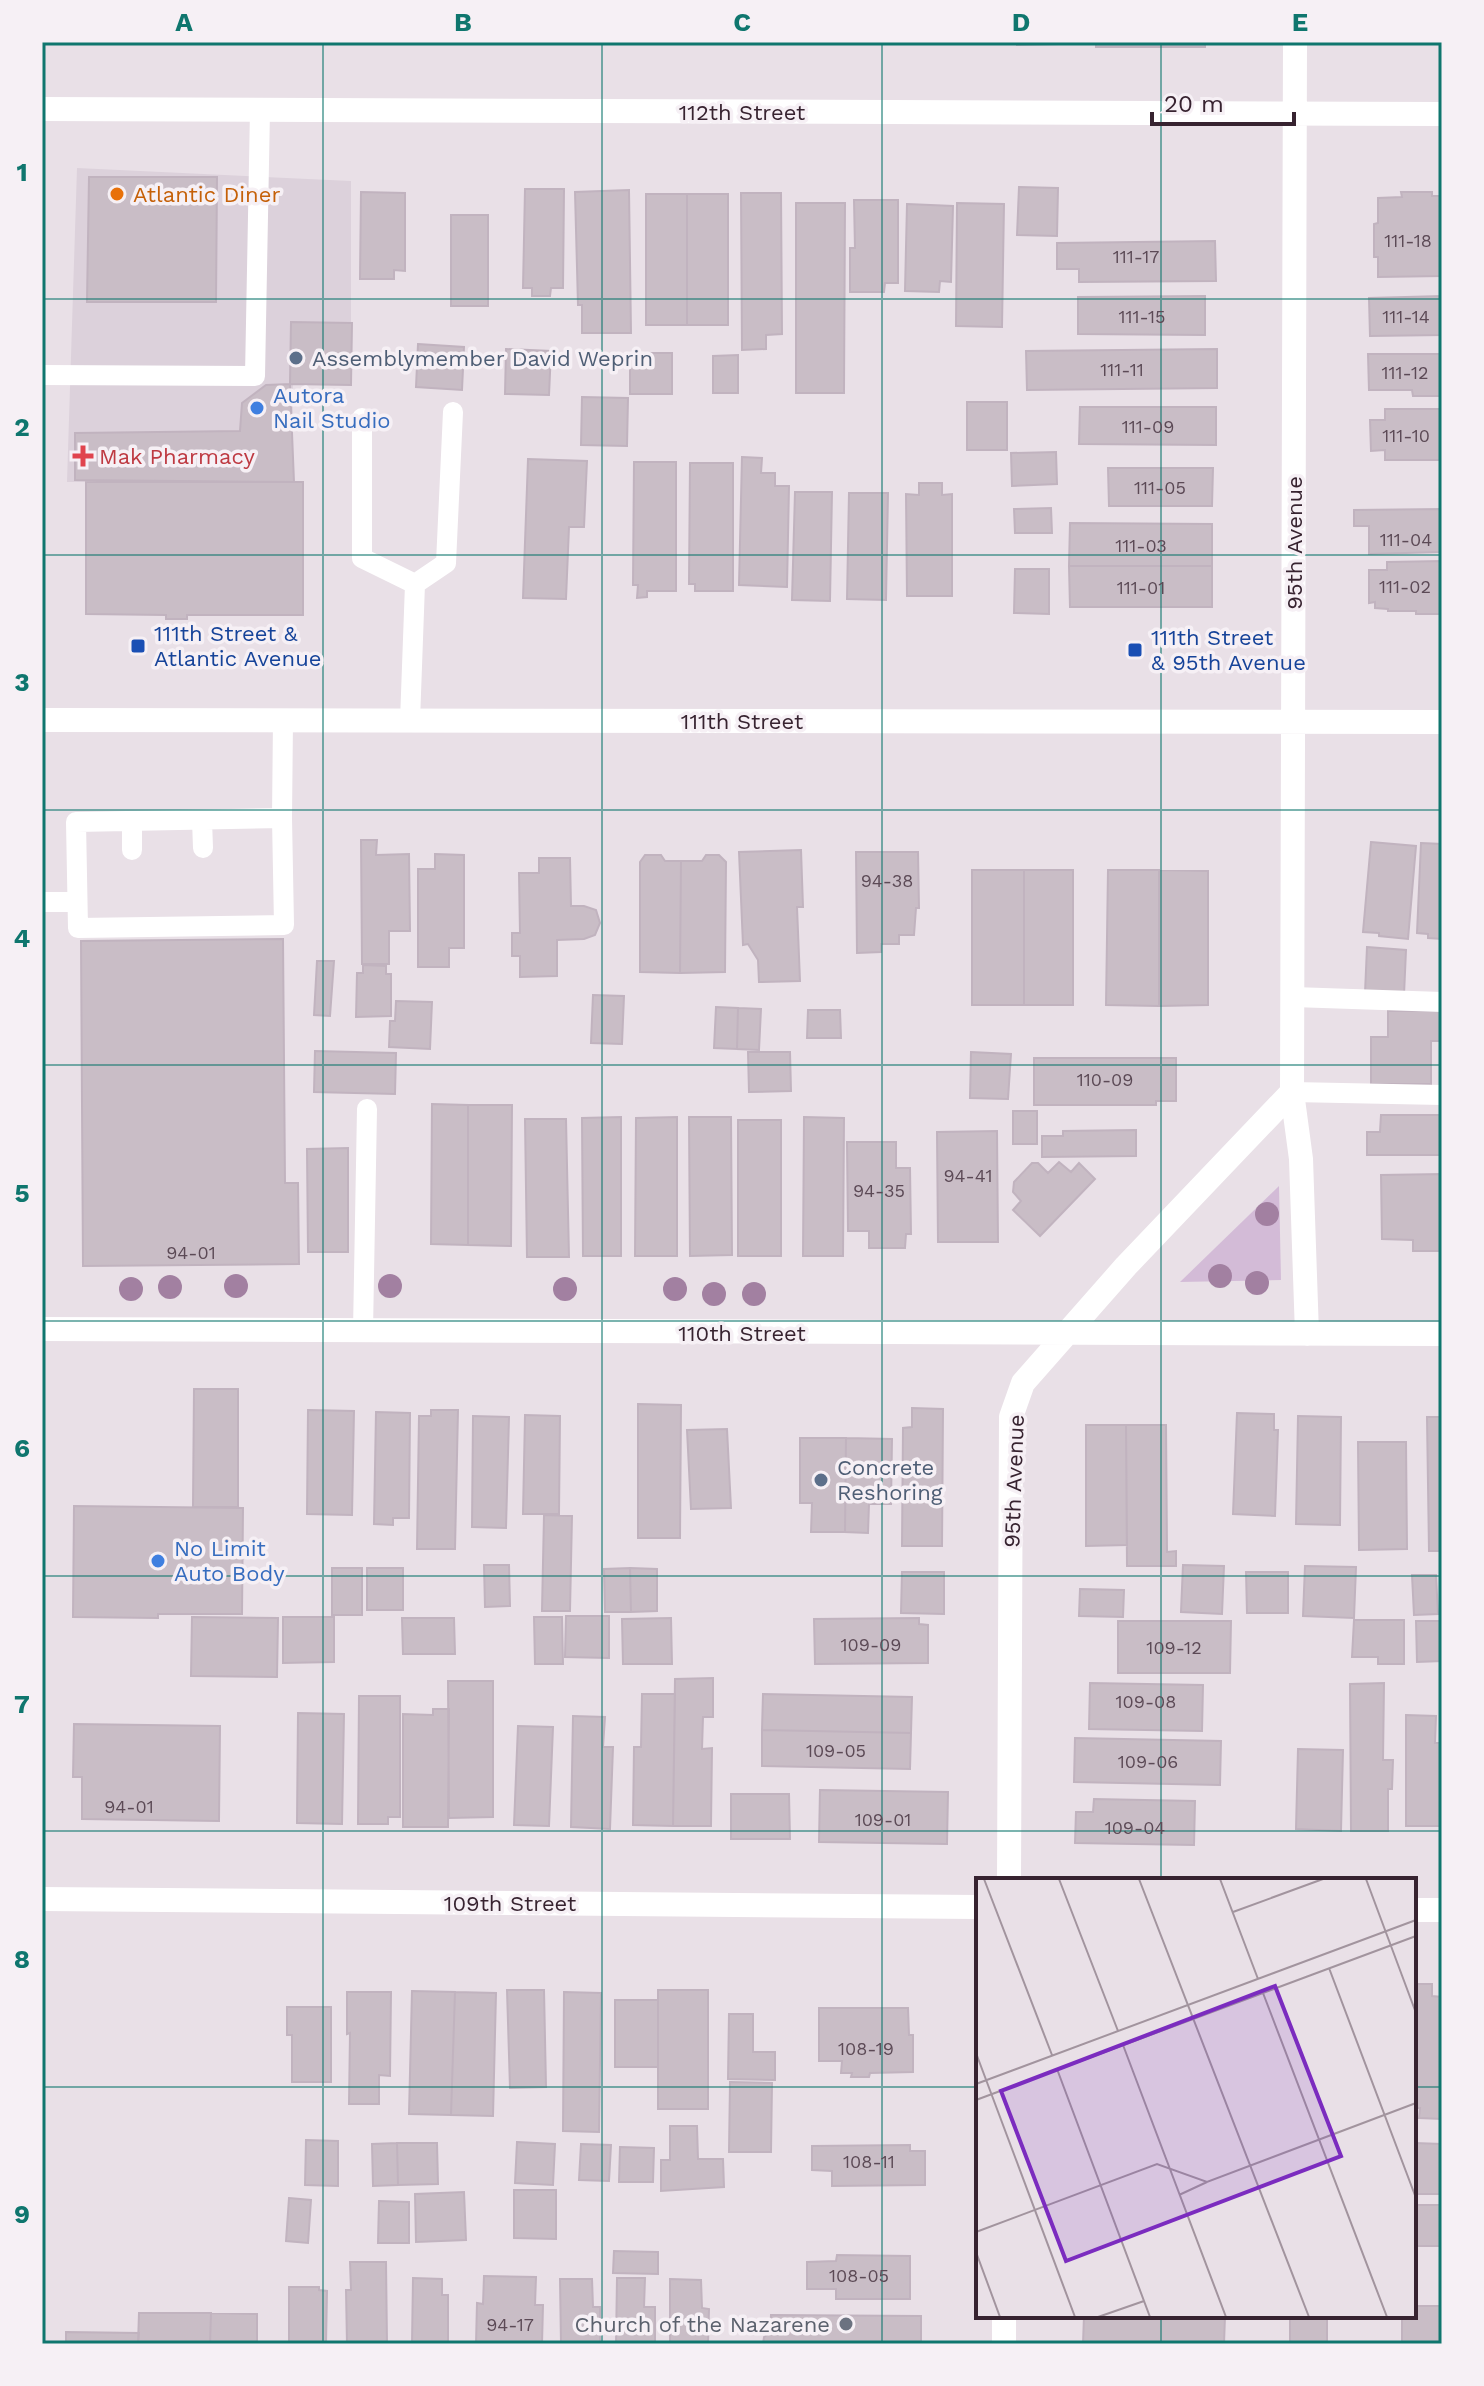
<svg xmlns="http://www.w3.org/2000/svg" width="1484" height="2386" viewBox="0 0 1484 2386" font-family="'Work Sans',sans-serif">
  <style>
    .built { fill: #dcd1db }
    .green { fill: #d3bbd7 }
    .building { fill: #c9bdc6; stroke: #c1b3bf; stroke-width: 2 }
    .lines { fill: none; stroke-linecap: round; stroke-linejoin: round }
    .lane { stroke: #fff; stroke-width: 20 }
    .street { stroke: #fff; stroke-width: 24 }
    .tree { fill: #a280a1 }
    .grid { fill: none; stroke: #0f766e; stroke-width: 2; stroke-opacity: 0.55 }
    .food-dot { fill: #e8710a; stroke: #f6f0f5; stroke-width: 3 }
    .service-dot { fill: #5c6f8a; stroke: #f6f0f5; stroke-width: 3 }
    .shop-dot { fill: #3f7fe0; stroke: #f6f0f5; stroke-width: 3 }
    .health-dot { fill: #e0444e; stroke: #f6f0f5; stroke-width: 3 }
    .transit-dot { fill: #1a4fb4; stroke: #f6f0f5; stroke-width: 3 }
    .worship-dot { fill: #6b7280; stroke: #f6f0f5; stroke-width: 3 }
    .labels { text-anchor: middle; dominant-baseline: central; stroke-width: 7; stroke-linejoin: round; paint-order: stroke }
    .number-label { font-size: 18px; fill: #5c4a56 }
    .street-label { font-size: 22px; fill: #372330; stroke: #f6f0f5 }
    .food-label { font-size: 22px; fill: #c56008; stroke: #f6f0f5; text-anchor: start }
    .service-label { font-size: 22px; fill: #4e5e75; stroke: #f6f0f5; text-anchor: start }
    .shop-label { font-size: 22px; fill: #366cbe; stroke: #f6f0f5; text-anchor: start }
    .health-label { font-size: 22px; fill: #be3a42; stroke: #f6f0f5; text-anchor: start }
    .transit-label { font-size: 22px; fill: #164399; stroke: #f6f0f5; text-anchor: start }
    .worship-label { font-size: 22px; fill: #5b616d; stroke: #f6f0f5; text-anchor: end }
    .inset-road { fill: none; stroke: #a2949e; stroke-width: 2 }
    .view { fill: #7b2cbf; fill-opacity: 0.15; stroke: #7b2cbf; stroke-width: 4 }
    .inset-edge { fill: none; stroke: #372330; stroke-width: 4 }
    .neatline { fill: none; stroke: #0f766e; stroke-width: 3 }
    .grid-label { font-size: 26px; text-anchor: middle; font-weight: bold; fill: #0f766e }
  </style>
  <rect width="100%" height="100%" fill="#e9e0e7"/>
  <path class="built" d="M77,168L351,181V385L293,384L292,482H67Z"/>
  <path class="green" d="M1279,1186L1281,1280L1180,1282Z"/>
  <path class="building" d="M1017,42H1058V44L1017,45Z
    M1096,42H1218V44L1205,43V47H1096Z
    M89,177H217L216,302H87Z
    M1019,187L1058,188L1057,236L1017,235Z
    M525,189H564L563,288H551L550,296H532V288H523Z
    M629,190L631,333H582V305H578L575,192Z
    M361,192L405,193V271L394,270V279H360Z
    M1401,192H1432V196H1442V276L1378,277V257H1374V224L1378,223V198L1402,197Z
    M741,193H781L782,334L766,335V349L742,350Z
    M646,194H687V325H646Z
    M687,194H728V325H687Z
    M854,200H898V283H885L884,292H850V248H855Z
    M796,203H845L844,393H796Z
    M957,203L1004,204L1002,327L956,326Z
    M907,204L953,206L951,282L940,281L939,292L905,291Z
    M451,215H488V306H451Z
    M1215,241L1216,281L1079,282V269H1057V243Z
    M1205,296V335L1078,334V297Z
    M1442,296V335L1370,336L1369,298Z
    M291,322L352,323L351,385L290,384Z
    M418,344L464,347L462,390L416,387Z
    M506,349L551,351L549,395L505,394Z
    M1217,349V388L1027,390L1026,351Z
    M630,353H672V394H630Z
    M1368,354H1442V396H1413L1412,390H1369Z
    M738,355V393H713V356Z
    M290,384L294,482L75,480V433L240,431L242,403L266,385Z
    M582,397L628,398L627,446L581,445Z
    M967,402H1007V450H967Z
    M1080,407H1216V445L1079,444Z
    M1385,409H1442V460H1385V450L1371,451L1370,420H1385Z
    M1056,452L1057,484L1012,486L1011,453Z
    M742,457L762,458L761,473H775V486H789L787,587L739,585Z
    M528,459L587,461L584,527H569L566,599L523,598Z
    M634,462H676V591H647V597L637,598L638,585H633Z
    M690,463H733V591H695V584H689Z
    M1108,468H1213L1212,506H1109Z
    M86,482H303V615H187V619H166V615L86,614Z
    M919,483H942V495L952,494V596H907L906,494L919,495Z
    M795,492H832L830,601L792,600Z
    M849,493H888L886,600L847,599Z
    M1051,508L1052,533H1015L1014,509Z
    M1442,509V552L1369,554V526H1354V510Z
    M1070,523L1212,524V566H1069Z
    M1442,561V614H1416V611H1388V609L1375,608V602L1369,603V570H1387V562Z
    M1069,566H1212V607H1070Z
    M1015,569H1049V614L1014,613Z
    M361,840H377L376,855L409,854L410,931H389V964H362Z
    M1371,842L1416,846L1408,939L1379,936V933L1363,932Z
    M1421,843L1442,844V939L1428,938V934L1417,933Z
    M801,850L803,907H797L800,981L759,982L758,960L748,944L743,945L739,852Z
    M856,852H918L919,908H916L914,935H899V944H881V952L857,953Z
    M435,854L464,855V948H449V967H418V869H435Z
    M645,855H661L665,861H681L680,973L640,972V862Z
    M706,855H719L726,862L725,972L680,973L681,861H702Z
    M539,858H570L571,906H584L596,910L600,923L595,935L584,939L557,940V976L520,977V956H512V933H520L519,873H539Z
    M972,870H1024V1005H972Z
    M1024,870H1073V1005H1024Z
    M1108,870H1159V1006L1106,1005Z
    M1159,870L1208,871V1005L1159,1006Z
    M283,939L285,1183H298L299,1264L83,1266L81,941Z
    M1367,947L1406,950L1404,995L1365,993Z
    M317,961H334L330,1016L314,1015Z
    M363,965L386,966V974H391V1016L356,1017L357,973H363Z
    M593,995L624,996L622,1044L591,1043Z
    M396,1001L432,1002L430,1049L389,1047L390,1021H395Z
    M716,1007L738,1008L737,1049L714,1048Z
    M738,1008L761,1009L759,1050L737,1049Z
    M808,1010H840L841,1038H807Z
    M1388,1011H1442V1041H1431V1084H1371V1037H1388Z
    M315,1051L396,1053L395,1094L314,1092Z
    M748,1052H790L791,1091L749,1092Z
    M971,1052L1011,1054L1008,1099L970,1098Z
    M1034,1058H1176V1101H1156V1105H1034Z
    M432,1104L468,1105V1245L431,1244Z
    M468,1105H512L511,1246L468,1245Z
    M1013,1111H1037V1144H1013Z
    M1381,1115H1442V1155H1367V1132H1380Z
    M621,1117V1256H583L582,1118Z
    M677,1117V1256H635L636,1118Z
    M689,1117H731L732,1255L690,1256Z
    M804,1117L844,1118L843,1256H803Z
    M525,1119H566L569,1257H527Z
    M738,1120H781V1256H738Z
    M1136,1130V1156L1042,1157V1136H1063V1131Z
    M997,1131L998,1242H938L937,1132Z
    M847,1142H896V1168H910L911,1234H906L905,1248H869V1231H848Z
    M348,1148V1252H308L307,1149Z
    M1059,1162L1071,1172L1079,1163L1095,1179L1040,1236L1013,1210L1021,1201L1013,1192L1014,1182L1032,1163H1038L1048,1173Z
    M1442,1174V1251H1413V1240L1382,1239L1381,1175Z
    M194,1389H238V1507H193Z
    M638,1404L681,1405L680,1538H638Z
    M912,1408L943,1409L942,1546H902L903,1428L912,1427Z
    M308,1410L354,1411L352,1515L307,1514Z
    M431,1410H458L455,1549H417L419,1416H431Z
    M376,1412L410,1413L409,1518H393V1525L374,1524Z
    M1237,1413L1274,1414V1430H1278L1275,1516L1233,1514Z
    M525,1415L560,1416L559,1514H523Z
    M473,1416L509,1417L506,1528L472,1527Z
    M1298,1416L1341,1417L1340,1525L1296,1524Z
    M1427,1417H1442V1551H1429Z
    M1086,1425H1126L1127,1545L1086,1546Z
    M1126,1425H1166L1167,1552L1176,1551V1566H1127Z
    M727,1429L731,1508L691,1509L687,1430Z
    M800,1438H846L845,1532H811L812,1503H800Z
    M846,1438L892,1439L891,1504H869L868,1533L845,1532Z
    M1358,1442H1406L1407,1549L1359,1550Z
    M74,1506L243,1508L242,1614H158V1618L73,1617Z
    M544,1515L572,1516L570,1611H542Z
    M484,1565H509L510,1606L485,1607Z
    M1183,1565L1224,1566L1222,1614L1181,1612Z
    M1305,1566L1356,1567L1354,1618L1303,1616Z
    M332,1568H362V1615H332Z
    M367,1568H403V1610H367Z
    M630,1568L631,1612H605L604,1569Z
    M630,1568L657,1569V1611L631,1612Z
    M902,1572H944V1614L901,1613Z
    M1246,1572H1288V1613H1247Z
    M1412,1575H1436L1438,1614L1414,1615Z
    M1080,1589L1124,1590L1123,1617L1079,1616Z
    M566,1616H609V1658L565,1657Z
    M192,1617L278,1618L277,1677L191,1676Z
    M283,1617H334V1662L283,1663Z
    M534,1617H562L563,1664H535Z
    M402,1618H454L455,1654H403Z
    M671,1618L672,1664H623L622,1619Z
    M919,1618V1624L928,1625V1663L815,1664L814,1619Z
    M1354,1620H1404V1664H1378V1657H1352Z
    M1118,1621H1231L1230,1673H1118Z
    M1416,1621H1442V1661L1417,1662Z
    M713,1678V1717H703L702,1749L712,1748L711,1826H673L675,1679Z
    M448,1681H493V1817L449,1818Z
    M1090,1683L1203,1685L1202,1731L1089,1729Z
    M1384,1683L1383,1760H1393L1392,1789H1388V1831H1351L1350,1684Z
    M642,1694H675L673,1826L633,1825L634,1747H641Z
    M763,1694L912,1697L911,1733L762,1730Z
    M359,1696H400V1817H388V1824H358Z
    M433,1709H449L448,1827H403V1714L433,1715Z
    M298,1713L344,1714L342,1824L297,1823Z
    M1406,1715L1436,1716L1435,1743H1442V1826H1406Z
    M573,1716L605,1717L603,1747H613L610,1829L571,1827Z
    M74,1724L220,1726L219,1821L82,1819V1777H73Z
    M518,1726L553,1727L549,1826L514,1825Z
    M762,1730L911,1733L910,1769L762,1766Z
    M1075,1738L1221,1741L1220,1785L1074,1782Z
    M1298,1749L1343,1750L1341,1831L1296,1829Z
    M820,1790L948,1792L947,1844L819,1842Z
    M731,1794H789L790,1839H731Z
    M1094,1799L1195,1801L1194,1845L1075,1843L1076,1812H1093Z
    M1414,1984H1432V1996L1442,1997V2119L1419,2118L1420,2108H1414Z
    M507,1990H544L546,2087L510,2088Z
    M658,1990H708V2109H658Z
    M412,1991L455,1992L451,2115L409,2114Z
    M347,1992H391L390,2076L379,2075V2104H349L350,2033L347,2034Z
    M455,1992L496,1993L493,2116L451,2115Z
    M564,1992L601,1993L599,2132L563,2131Z
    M615,2000H658V2067H615Z
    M287,2007H331V2082H292V2035H287Z
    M819,2008H908L909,2035H913V2072L870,2073L869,2077H851L852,2073H841L842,2061H819Z
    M729,2014H753V2052H775V2080L728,2079Z
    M730,2082L772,2083L771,2152H729Z
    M670,2126H697L698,2159H723L724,2187L661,2191V2160H670Z
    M306,2140L338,2141V2186L305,2185Z
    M517,2142L555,2144L553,2185L515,2183Z
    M397,2143H437L438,2184L398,2185Z
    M397,2143L398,2185L373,2186L372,2144Z
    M1414,2143L1442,2144V2194H1414Z
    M581,2144L611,2145L609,2181L579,2180Z
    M910,2145V2151H925V2185L832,2186V2171L812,2170V2146Z
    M620,2147L654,2148L653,2182H619Z
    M514,2190H556V2239L514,2238Z
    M464,2192L466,2240L416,2242L415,2194Z
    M289,2198L311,2200L308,2243L286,2241Z
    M379,2201L409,2202V2243H378Z
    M1414,2205H1442V2246H1414Z
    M614,2251L658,2252V2274L613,2273Z
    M837,2255L910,2256V2299H836V2289H807V2262L836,2261Z
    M350,2262H386L387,2344H347L346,2290H351Z
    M484,2276L536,2277L535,2305H543L542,2344H476L477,2303L483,2304Z
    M413,2278L442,2279V2295H448V2344H412Z
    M617,2278H645L644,2307H655V2344H616Z
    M560,2279H592L593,2307H600V2344H561Z
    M670,2279L701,2280L702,2308L709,2309L708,2344H670Z
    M289,2287H319V2290L327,2291L326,2344H289Z
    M1414,2306H1442V2344H1402V2316H1414Z
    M139,2313H211L210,2344H138Z
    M211,2313L257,2314V2344H210Z
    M771,2315L921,2316V2344H763L764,2337L770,2333Z
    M1084,2316H1225L1224,2344H1083Z
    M1290,2316H1327V2344H1290Z
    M66,2332L139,2333L138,2344H66Z"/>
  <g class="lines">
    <path class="lane" d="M42,375L255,376L260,110
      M362,418V558L415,584
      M410,721L415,584L446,563L453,412
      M282,818L284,925L78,928L76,822Z
      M282,818L283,720
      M202,820L203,848
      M132,850V821
      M42,902H77
      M1293,997L1442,1002
      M1292,1092L1442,1095
      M363,1331L367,1109"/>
    <path class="street" d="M42,109L1442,114
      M42,720L1442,722
      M1292,1092L1301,1159L1307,1334
      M42,1329L1442,1334
      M1009,1880L1011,1417L1023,1383L1126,1266L1292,1092L1295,42
      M42,1899L978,1907
      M1414,1910H1442
      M1004,2344V2316"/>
  </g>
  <g class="tree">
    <circle cx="1267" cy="1214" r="12"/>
    <circle cx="1220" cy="1276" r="12"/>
    <circle cx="1257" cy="1283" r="12"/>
    <circle cx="236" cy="1286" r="12"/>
    <circle cx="390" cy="1286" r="12"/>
    <circle cx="170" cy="1287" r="12"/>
    <circle cx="131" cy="1289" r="12"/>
    <circle cx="565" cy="1289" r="12"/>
    <circle cx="675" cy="1289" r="12"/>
    <circle cx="714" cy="1294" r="12"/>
    <circle cx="754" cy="1294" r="12"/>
  </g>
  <path class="grid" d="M323,42V2344M602,42V2344M882,42V2344M1161,42V1880M42,299H1442M42,555H1442M42,810H1442M42,1065H1442M42,1321H1442M42,1576H1442M42,1831H1442M42,2087H978M1414,2087H1442M1161,2316V2344"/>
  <circle class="food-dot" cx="117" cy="194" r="8"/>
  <g class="service-dot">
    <circle cx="296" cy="358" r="8"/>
    <circle cx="821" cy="1480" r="8"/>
  </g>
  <g class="shop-dot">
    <circle cx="257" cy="408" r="8"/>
    <circle cx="158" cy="1561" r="8"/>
  </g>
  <path class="health-dot" d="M79 444h8v8h8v8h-8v8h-8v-8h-8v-8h8z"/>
  <g class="transit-dot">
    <rect x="130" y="638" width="16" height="16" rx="4"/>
    <rect x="1127" y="642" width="16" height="16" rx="4"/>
  </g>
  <circle class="worship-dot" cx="846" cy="2324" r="8"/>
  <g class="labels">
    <g class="number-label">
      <text x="1408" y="240">111-18</text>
      <text x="1136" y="256">111-17</text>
      <text x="1142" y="316">111-15</text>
      <text x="1406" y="316">111-14</text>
      <text x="1122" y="369">111-11</text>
      <text x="1405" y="372">111-12</text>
      <text x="1148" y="426">111-09</text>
      <text x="1406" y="435">111-10</text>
      <text x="1160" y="487">111-05</text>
      <text x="1406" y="539">111-04</text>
      <text x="1141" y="545">111-03</text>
      <text x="1405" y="586">111-02</text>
      <text x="1141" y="587">111-01</text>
      <text x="887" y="880">94-38</text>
      <text x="1105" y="1079">110-09</text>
      <text x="968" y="1175">94-41</text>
      <text x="879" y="1190">94-35</text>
      <text x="191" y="1252">94-01</text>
      <text x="871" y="1644">109-09</text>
      <text x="1174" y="1647">109-12</text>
      <text x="1146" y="1701">109-08</text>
      <text x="836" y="1750">109-05</text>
      <text x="1148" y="1761">109-06</text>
      <text x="129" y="1806">94-01</text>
      <text x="883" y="1819">109-01</text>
      <text x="1135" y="1827">109-04</text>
      <text x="866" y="2048">108-19</text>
      <text x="869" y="2161">108-11</text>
      <text x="859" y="2275">108-05</text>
      <text x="510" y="2324">94-17</text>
    </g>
    <g class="street-label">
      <text x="742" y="112">112th Street</text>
      <text transform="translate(1294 543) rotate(-90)">95th Avenue</text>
      <text x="742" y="721">111th Street</text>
      <text x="742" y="1333">110th Street</text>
      <text transform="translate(1014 1481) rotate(-88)">95th Avenue</text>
      <text x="510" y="1903">109th Street</text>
    </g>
    <g class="food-label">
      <text x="133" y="194">Atlantic Diner</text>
    </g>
    <g class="service-label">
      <text x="312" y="358">Assemblymember David Weprin</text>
      <text x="837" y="1467">Concrete<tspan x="837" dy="25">Reshoring</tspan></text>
    </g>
    <g class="shop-label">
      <text x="273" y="395">Autora<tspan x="273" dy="25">Nail Studio</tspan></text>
      <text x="174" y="1548">No Limit<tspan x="174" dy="25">Auto Body</tspan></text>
    </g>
    <g class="health-label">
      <text x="99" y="456">Mak Pharmacy</text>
    </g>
    <g class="transit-label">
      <text x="154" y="633">111th Street &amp;<tspan x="154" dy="25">Atlantic Avenue</tspan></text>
      <text x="1151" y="637">111th Street<tspan x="1151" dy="25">&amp; 95th Avenue</tspan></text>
    </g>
    <g class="worship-label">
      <text x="830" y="2324">Church of the Nazarene</text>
    </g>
  </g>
  <g transform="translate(976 1878)">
    <rect width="440" height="440" fill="#e9e0e7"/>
    <path class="inset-road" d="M8,1L76,177M83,1L142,153M163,1L333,439M244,1L282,101M390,1L440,135M257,34L347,1M353,90L440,320M287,115L411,439M147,167L250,439M0,175L99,439M81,191L174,439M0,206L440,42M0,222L440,58M203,317L231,304M0,354L181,286L231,304L440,225M0,374L24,439M122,439L168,423"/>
    <path class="view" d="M299,108L365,278L90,383L25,213Z"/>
    <rect width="440" height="440" class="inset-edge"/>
  </g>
  <rect width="1484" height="2386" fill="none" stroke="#f6f0f5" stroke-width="88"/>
  <path d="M1152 112v12h142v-12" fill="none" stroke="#372330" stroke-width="4"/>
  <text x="1164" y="112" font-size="24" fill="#372330" stroke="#f6f0f5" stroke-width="6" paint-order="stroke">20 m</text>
  <rect x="44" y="44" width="1396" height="2298" class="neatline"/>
  <g class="grid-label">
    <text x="184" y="31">A</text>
    <text x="463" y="31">B</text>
    <text x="742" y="31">C</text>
    <text x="1021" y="31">D</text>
    <text x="1300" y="31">E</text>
    <text x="22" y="181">1</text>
    <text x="22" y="436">2</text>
    <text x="22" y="691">3</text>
    <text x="22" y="947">4</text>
    <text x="22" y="1202">5</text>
    <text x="22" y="1457">6</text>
    <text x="22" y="1713">7</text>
    <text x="22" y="1968">8</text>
    <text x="22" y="2223">9</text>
  </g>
</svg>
